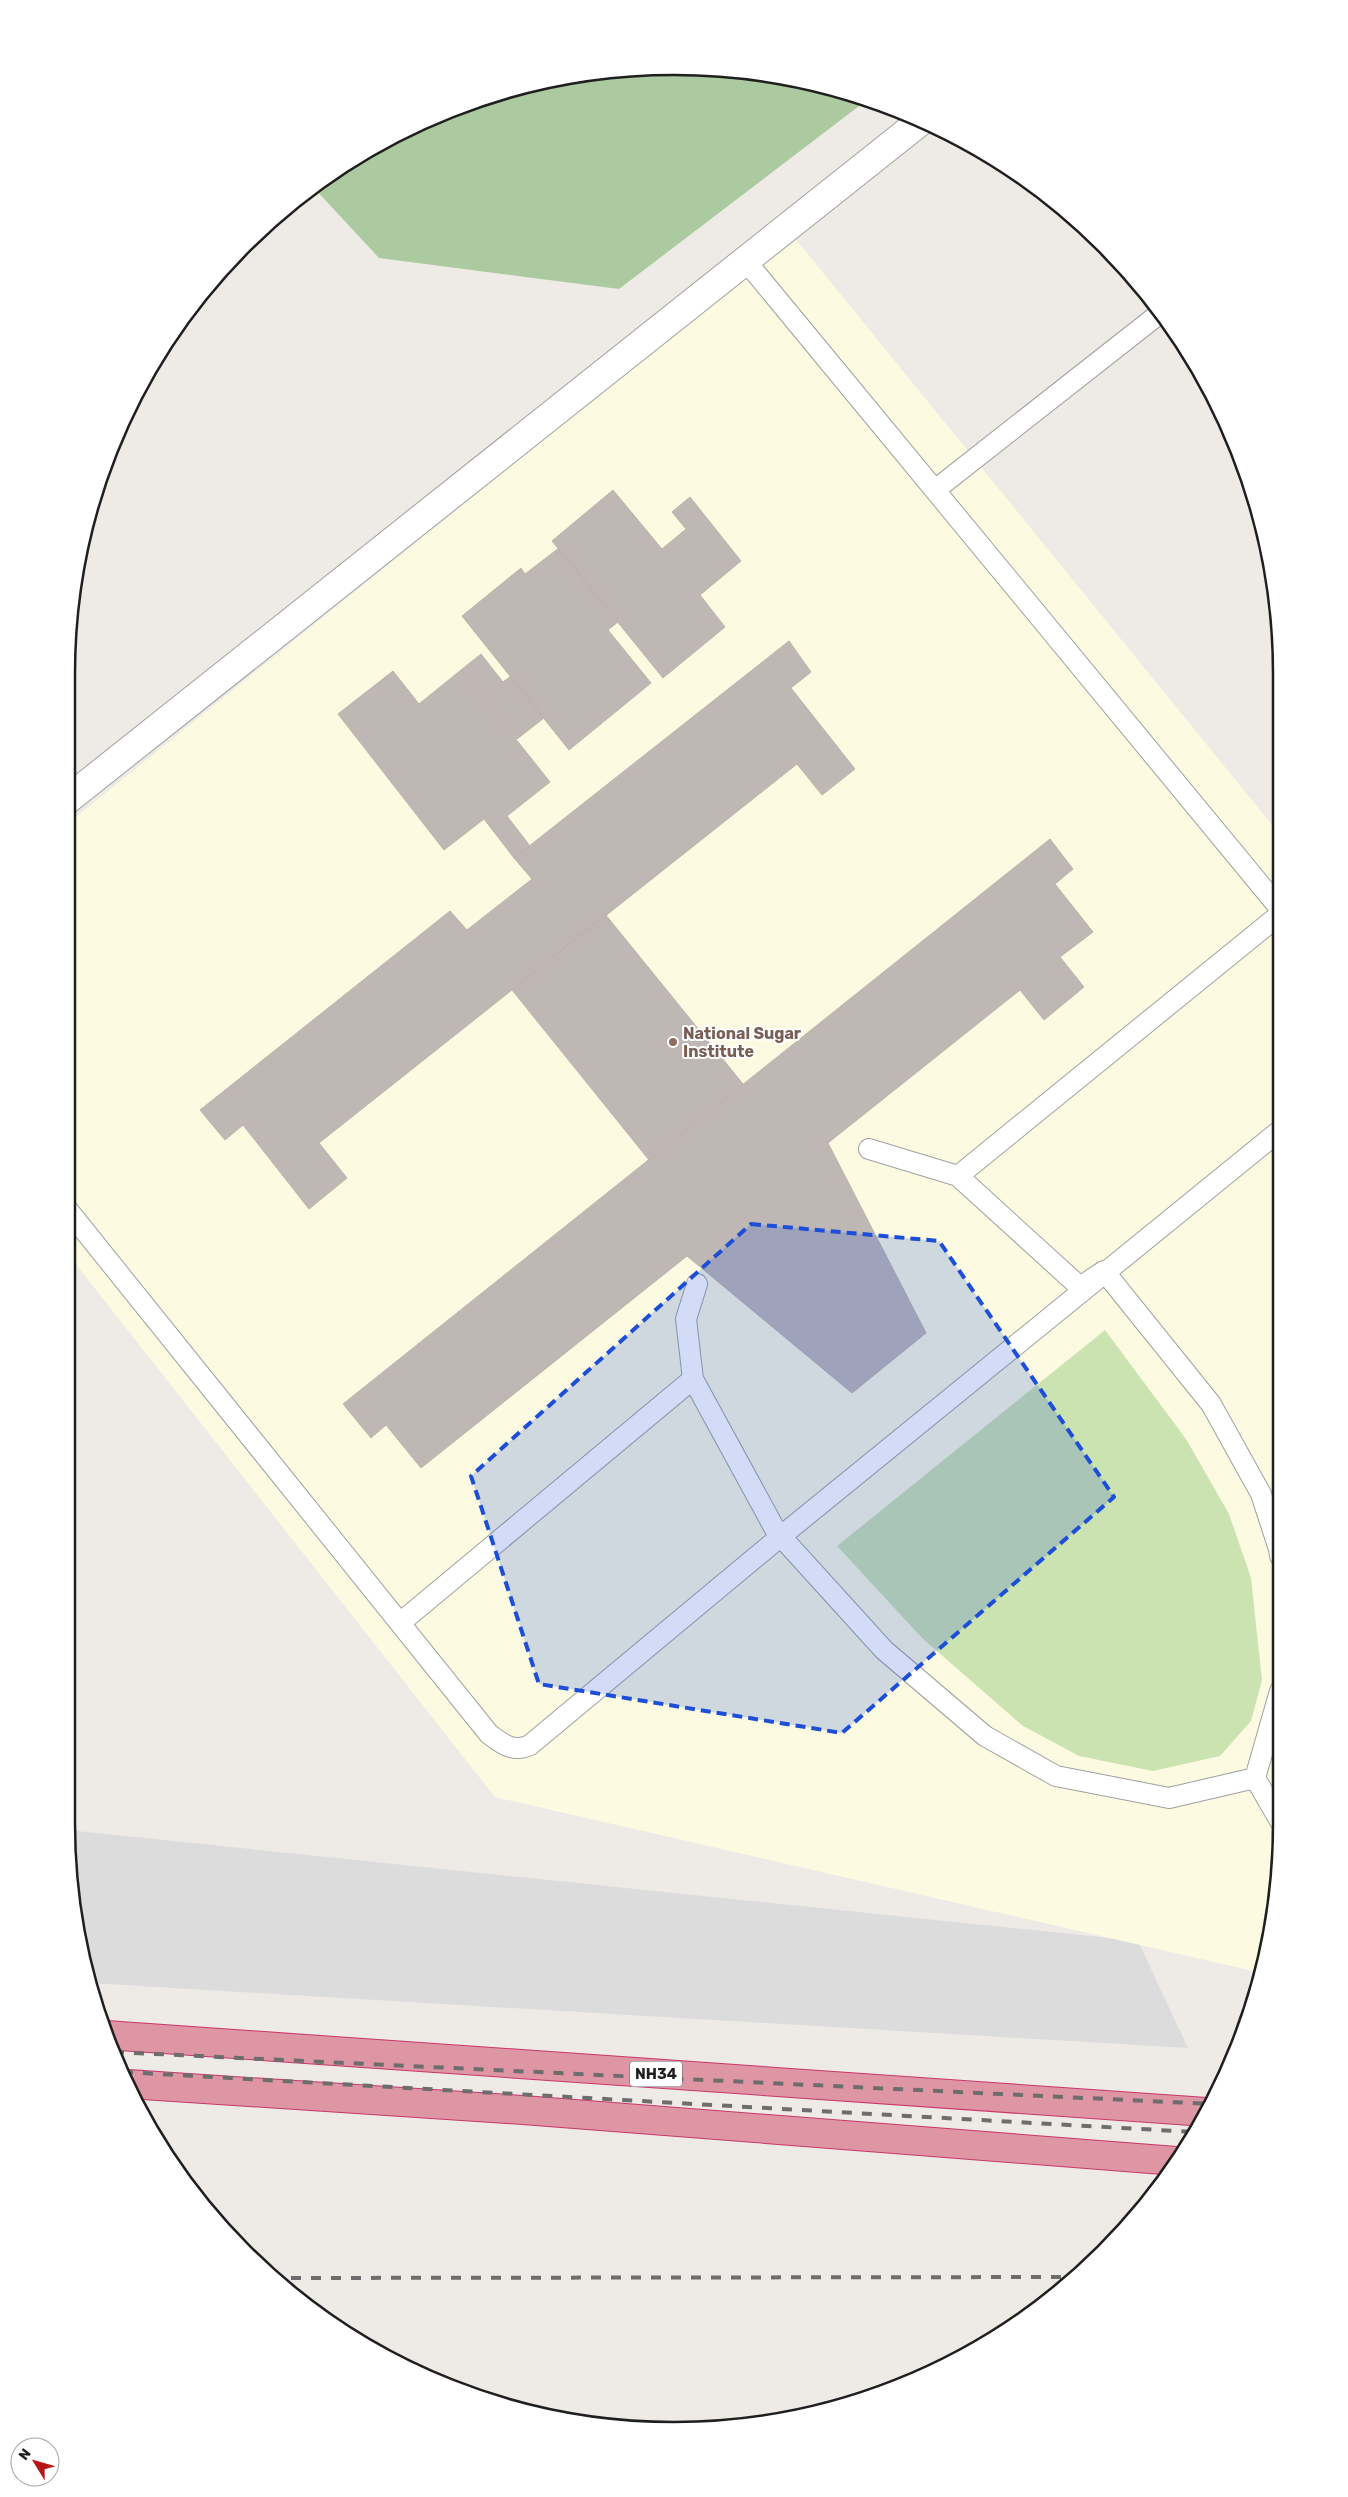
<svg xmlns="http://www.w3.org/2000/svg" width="1348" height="2497" viewBox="0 0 1348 2497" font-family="Rubik,sans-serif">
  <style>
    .residential { fill: #dddcdc }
    .education { fill: #fcfbe1 }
    .grass { fill: #cbe3b1 }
    .forest { fill: #acca9f }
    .building { fill: #bfb7b3; stroke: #bfb2aa }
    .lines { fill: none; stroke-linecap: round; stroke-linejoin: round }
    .lane-casing { stroke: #a0a0a0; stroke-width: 22 }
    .street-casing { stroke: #a0a0a0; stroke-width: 30 }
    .highway-casing { stroke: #c9366c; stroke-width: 30 }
    .lane { stroke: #fff; stroke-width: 20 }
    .street { stroke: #fff; stroke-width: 28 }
    .highway { stroke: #de95a4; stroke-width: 28 }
    .rail { stroke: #6d6d6d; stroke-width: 4; stroke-dasharray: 10 10; stroke-linecap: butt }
    .marked { fill: #1d4ed8; fill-opacity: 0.2; stroke: #1d4ed8; stroke-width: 4; stroke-dasharray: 10 6; stroke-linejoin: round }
    .education-dot { fill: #8d6e63; stroke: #fff; stroke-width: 2 }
    .labels { text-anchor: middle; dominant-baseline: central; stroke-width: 4; stroke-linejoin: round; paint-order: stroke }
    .shield { fill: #fff; stroke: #626262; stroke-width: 1 }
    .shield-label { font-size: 15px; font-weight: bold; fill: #1f1f1f }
    .education-label { font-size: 16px; font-weight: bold; fill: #785e54; stroke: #fff; text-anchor: start }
    .rim { fill: none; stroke: #1f1f1f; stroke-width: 2.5 }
  </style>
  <rect width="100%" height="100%" fill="#eeebe6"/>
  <path class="residential" d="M67,1830L1138,1941L1188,2048L89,1983L78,1941Z"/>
  <path class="education" d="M794,237L1277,831L1280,1862L1262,1973L495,1797L67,1253V824Z"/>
  <path class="grass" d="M1105,1330L1186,1439L1229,1514L1251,1578L1262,1680L1251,1721L1220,1756L1153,1771L1079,1756L1023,1726L922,1638L837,1546Z"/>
  <path class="forest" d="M714,68L832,87L867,100L619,289L379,258L314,188L370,148L479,98L595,71Z"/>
  <path class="building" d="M613,490L662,549L686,529L672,512L690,497L741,561L700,595L725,627L663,678L552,541Z
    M559,548L618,622L608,630L651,683L569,750L462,616L521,568L525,574Z
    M789,641L811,672L791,688L855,769L822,795L797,764L319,1143L347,1178L309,1209L243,1125L225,1140L200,1110L450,911L467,930L532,879L514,858Z
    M481,654L503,682L511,676L544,718L517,739L461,670Z
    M461,670L550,782L507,816L530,846L514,858L484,819L444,850L338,714L393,671L419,704Z
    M1050,839L1073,869L1055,884L1093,932L1060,957L1084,987L1044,1020L1020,990L828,1143L926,1333L852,1393L687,1256L421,1468L386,1425L371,1438L343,1404Z
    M605,914L743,1084L649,1160L512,990Z"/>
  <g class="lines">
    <g class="lane-casing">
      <path id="lane" d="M745,260L1277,905
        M935,490L1159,314
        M869,1149L958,1176L1080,1287L1104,1271L1211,1404L1261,1494L1279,1549L1280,1556
        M958,1176L1278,916
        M67,1209L489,1734C502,1744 514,1753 530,1745L780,1537L1278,1132
        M697,1284L686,1319L693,1379L776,1531L884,1650L985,1736L1056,1776L1169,1798L1255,1778L1280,1691
        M400,1623L693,1379
        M1255,1778L1280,1821"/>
    </g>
    <g class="street-casing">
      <path id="street" d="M67,800L921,121"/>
    </g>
    <g class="highway-casing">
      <path id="highway" d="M106,2035L1206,2112
        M128,2084L523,2110L1176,2161"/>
    </g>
    <use href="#lane" class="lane"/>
    <use href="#street" class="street"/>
    <use href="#highway" class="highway"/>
    <path class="rail" d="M114,2052L1212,2104
      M123,2072L1194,2132
      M271,2278L1074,2277"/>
  </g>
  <path class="marked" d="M751,1224L939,1241L1114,1497L842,1733L539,1684L471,1476Z"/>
  <circle class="education-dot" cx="673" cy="1042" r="5"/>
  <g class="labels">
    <rect class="shield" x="630" y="2061.5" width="52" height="25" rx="4"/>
    <g class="shield-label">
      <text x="656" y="2074">NH34</text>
    </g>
    <g class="education-label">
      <text x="683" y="1033">National Sugar<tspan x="683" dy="18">Institute</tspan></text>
    </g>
  </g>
  <path d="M0 0H1348V2497H0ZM674 75H674A599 599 0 0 1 1273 674V1823A599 599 0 0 1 674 2422H674A599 599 0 0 1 75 1823V674A599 599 0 0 1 674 75Z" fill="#fff" fill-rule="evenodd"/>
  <path class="rim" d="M674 75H674A599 599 0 0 1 1273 674V1823A599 599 0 0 1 674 2422H674A599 599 0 0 1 75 1823V674A599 599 0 0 1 674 75Z"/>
  <g transform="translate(35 2462) rotate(307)"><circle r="24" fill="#ffffff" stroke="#a5a5a5"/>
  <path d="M0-4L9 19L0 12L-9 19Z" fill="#b91418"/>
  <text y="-8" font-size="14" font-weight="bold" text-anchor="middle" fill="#1f1f1f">N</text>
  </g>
</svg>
